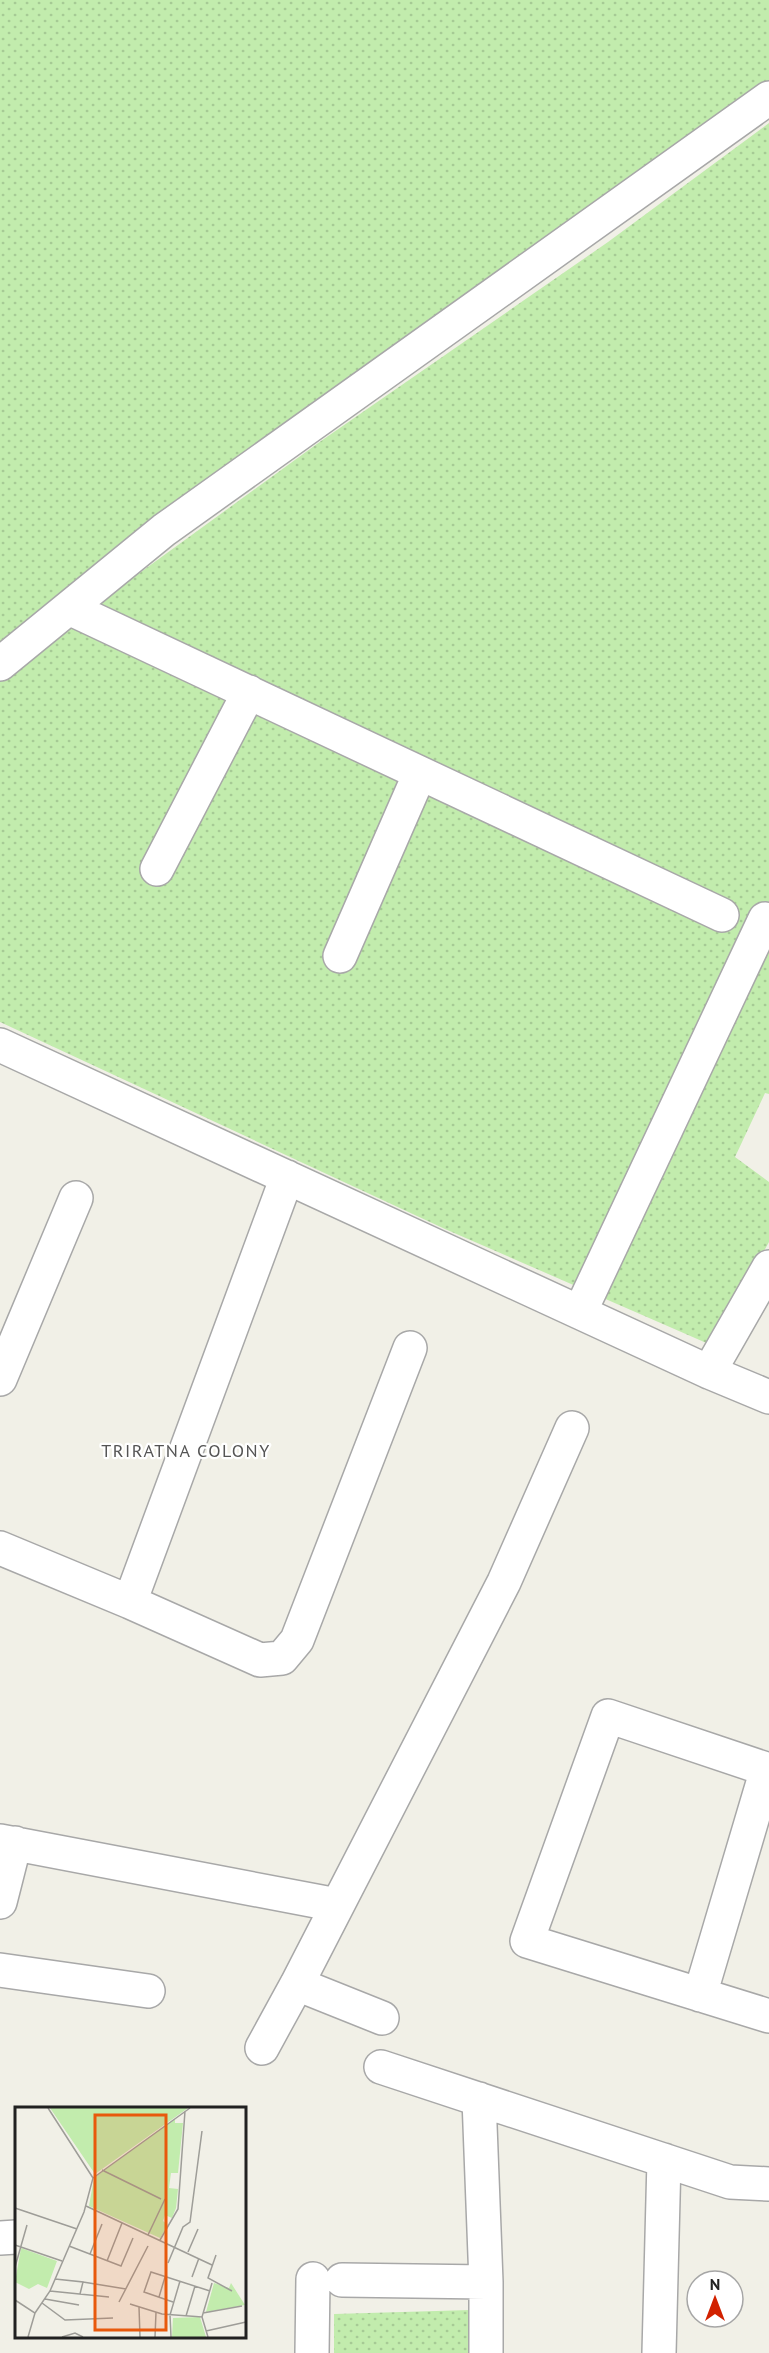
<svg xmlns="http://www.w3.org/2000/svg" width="769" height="2353" viewBox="0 0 769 2353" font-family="'PT Sans',sans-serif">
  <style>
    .grass { fill: url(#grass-dots) }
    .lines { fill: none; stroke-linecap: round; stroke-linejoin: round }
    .minor-casing { stroke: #a8a8a8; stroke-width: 36 }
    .minor { stroke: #fff; stroke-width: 33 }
    .labels { text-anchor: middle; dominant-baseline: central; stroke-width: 4.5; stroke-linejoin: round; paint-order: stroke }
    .neighbourhood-label { font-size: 18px; letter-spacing: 1.5px; fill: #545454; stroke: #fff }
    .inset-road { fill: none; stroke: #9e9d98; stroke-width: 1.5 }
    .view { fill: #e8590c; fill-opacity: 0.15; stroke: #e8590c; stroke-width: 3 }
    .inset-edge { fill: none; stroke: #212121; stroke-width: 3 }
  </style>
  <defs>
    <pattern id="grass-dots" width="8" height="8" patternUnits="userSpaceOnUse" patternTransform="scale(1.5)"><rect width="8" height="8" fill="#c2ecad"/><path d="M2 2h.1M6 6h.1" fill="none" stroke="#a6ca95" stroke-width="1.8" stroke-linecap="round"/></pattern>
  </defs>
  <rect width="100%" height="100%" fill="#f1f0e7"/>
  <path class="grass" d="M0,0H769V96L0,645Z
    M769,123V1094L765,1093L735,1157L769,1182V1242L711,1345L445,1229L0,1022V678L13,665L321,441L608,242Z
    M470,2310V2353H334V2314Z"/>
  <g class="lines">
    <g class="minor-casing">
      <path id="minor" d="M69,608L722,915
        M0,664L164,530L769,98
        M157,869L249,692
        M340,956L420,773
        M0,1045L709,1372L769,1397
        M580,1312L765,919
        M709,1372L769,1267
        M0,1379L76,1198
        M0,1548L130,1602L260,1660L282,1658L297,1640L410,1348
        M130,1602L287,1177
        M769,1770L608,1716L527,1941L769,2016
        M0,1841L337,1905
        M0,1902L15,1843
        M0,1970L148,1991
        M297,1984L382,2018
        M700,1995L767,1769
        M262,2048L297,1984L504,1582L572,1428
        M381,2067L730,2182L769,2184
        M479,2099L486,2282V2353
        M0,2238L16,2237
        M342,2280L486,2282
        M312,2353L313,2279
        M659,2353L664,2160"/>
    </g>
    <use href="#minor" class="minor"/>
  </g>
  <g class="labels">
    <g class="neighbourhood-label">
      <text x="186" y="1450">TRIRATNA COLONY</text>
    </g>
  </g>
  <g transform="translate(15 2107)">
    <rect width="231" height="231" fill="#f1f0e7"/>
    <path d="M35,1H173L80,67ZM160,12V16H168L163,66H156L154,81L163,82L161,101L157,111L150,108L148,114L153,118L145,131L74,99L79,71ZM6,141L42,154L32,181L23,177L14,182L0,175ZM199,176L214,181L216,176L230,198L191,205ZM185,210L191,230H157L158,211Z" fill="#c2ecad"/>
    <path class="inset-road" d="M87,63L146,92M78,71L175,1M71,99L197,158M0,101L62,122M133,128L150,92M145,133L163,102L170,4M0,138L47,154M54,139L106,159L118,131M173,145L183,122M75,147L87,117M201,148L193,171L217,184M92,154L107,116M153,156L168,120L175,115L187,24M0,160L12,118M177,170L184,151M40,172L68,175L65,187M68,175L111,182M35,184L94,190M144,190L150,170M30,192L64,198M0,193L20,206L13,230M104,195L133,139M158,195L129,185L136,165L195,184M27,196L50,213L98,211M115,197L147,207L187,210L197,176M124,200L125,230M20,206L35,184L69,105L78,71L33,1M188,206L227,199M171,209L180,179M187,210L193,230M191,224L231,215M47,230L60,226L68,230M140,230L141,205M156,230L155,208L165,174"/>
    <path class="view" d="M80,8H151V223H80Z"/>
    <rect width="231" height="231" class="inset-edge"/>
  </g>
  <g transform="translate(715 2299)"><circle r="28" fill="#ffffff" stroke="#a6a6a6" stroke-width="1.5"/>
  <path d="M0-4.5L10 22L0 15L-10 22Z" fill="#d22100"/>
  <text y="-9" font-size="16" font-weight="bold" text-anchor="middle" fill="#212121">N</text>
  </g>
</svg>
